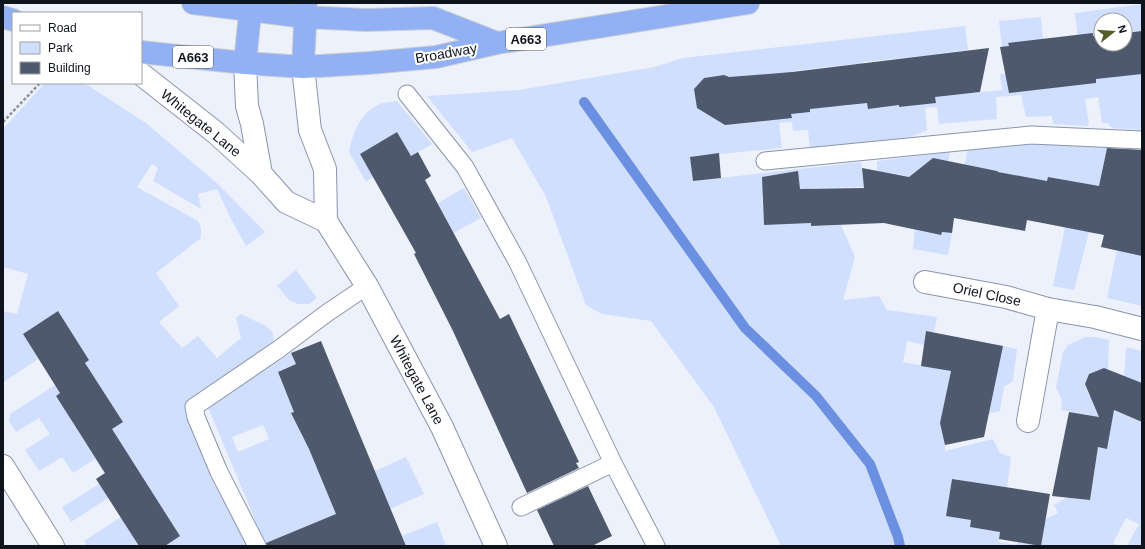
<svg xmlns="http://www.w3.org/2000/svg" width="1145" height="549" viewBox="0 0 1145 549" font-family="Helvetica,sans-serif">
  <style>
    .green { fill: #d1dffe; fill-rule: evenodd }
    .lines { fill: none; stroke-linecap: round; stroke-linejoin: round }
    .stream { stroke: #6b90e1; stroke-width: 10 }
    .building { fill: #4e596e }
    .service-casing { stroke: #8995ac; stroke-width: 19 }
    .minor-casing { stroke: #8995ac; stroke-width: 24 }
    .tertiary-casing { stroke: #8995ac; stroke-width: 24 }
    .trunk-casing { stroke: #cfd0d2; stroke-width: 24 }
    .path { stroke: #8d929b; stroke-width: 2.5; stroke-dasharray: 3 2; stroke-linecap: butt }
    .service { stroke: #fff; stroke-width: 17 }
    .minor { stroke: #fff; stroke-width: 22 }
    .tertiary { stroke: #fff; stroke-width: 22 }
    .trunk { stroke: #92b0f4; stroke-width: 22 }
    .labels { text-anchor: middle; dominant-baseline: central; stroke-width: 4; stroke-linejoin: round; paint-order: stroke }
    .shield { fill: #fff; stroke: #575a60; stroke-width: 1 }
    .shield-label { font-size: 13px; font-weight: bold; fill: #0f131c }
    .street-label { font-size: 14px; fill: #0f131c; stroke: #fff }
  </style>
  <rect width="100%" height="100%" fill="#ecf1fb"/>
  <path class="green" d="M1142,4V31L1125,33V20H1101V35L1093,36V34L1083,35L1142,74V130L1112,128L1108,123H1102L1098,97L1085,99L1089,124L1087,126L1053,124L1052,116L1026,117L1021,95L996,97L997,119L939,124L937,107L925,108L927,130L911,137L810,148L808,130L793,131L792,122L779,123L782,148L690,157L693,181L861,162L864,187L810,188V191L791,194L762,195L764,225L811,223V226L841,225L855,257L843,300L879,296L887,310L937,317L934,333L926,331L924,345L907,341L903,362L951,371L947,391L1003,346L1017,349L1013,381L1004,387L1000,411L941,425L945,445V451L993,439L1000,453L1011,457L1007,488L952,479L946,516H972L970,527L1000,532L999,542L1017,545L1018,542L1045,519L1058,513L1054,505L1068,497L1090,500L1098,447L1107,449L1098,417L1061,410L1062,400L1056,387L1063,352L1068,345L1085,337H1095L1109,340L1108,369L1106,372L1099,370L1089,374L1085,384L1089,395L1095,397L1107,408L1142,422V546H1127L1139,524L1126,518L1113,543L1119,546H781L714,407L651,321L602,314L586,305L546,197L512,138L472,152L427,96L519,90L654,67L683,58L965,26L968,50L937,54L939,74L973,93L1002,90L1000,74H1005L999,21L1041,17L1043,39L1008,44L1014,92L1083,84L1075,13ZM924,56L929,101L915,105L900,107L899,105L868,109L863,62ZM854,64L858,104L843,106L810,105V112L797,113L792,71ZM780,73L784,115L770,120L757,122L694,89L704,78L724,75L729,77Z
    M45,83H81L89,86L146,123L219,185L265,232L246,246L230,217L217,189L198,194L201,209L153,181L158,168L152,164L137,187L198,221L201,228V238L156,273L179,306L159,322L182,348L198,336L217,358L241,338L236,318L241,314L266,326L273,333L274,344L268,351L185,404L206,463L215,485L248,546H165L180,536L130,457L104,473L95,459L73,473L62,457L39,471L25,450L50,434L39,418L16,432L9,421L10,414L55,385L54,383L89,360L58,311L23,334L38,359L4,382L3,380V311L17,314L28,274L3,267V129ZM91,373L123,422L87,445L56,396Z
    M397,101L432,144L411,156L397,132L360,154L373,177L366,182L349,152C353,132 360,114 378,105C383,102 391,102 397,101Z
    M1029,141L1107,147L1102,171L1140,152L1120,148L1142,149V216L1057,188L1059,179L1048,177L1038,222L1027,220L997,171L986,169L961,179L968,149Z
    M950,152L944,179L916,171L911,175V177L897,174L888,219L877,179V161Z
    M464,188L481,218L416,253L413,248L450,226L438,203Z
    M1065,227L1089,232L1074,290L1053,286Z
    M915,230L941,235L942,232L952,233L948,255L913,249Z
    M1117,250L1142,255V306L1107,298Z
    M296,270L317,298L309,304H298L289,300L277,286Z
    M1126,347L1142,351V383L1124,376Z
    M291,353L296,364L278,372L285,391L299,386L303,428L301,434L304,440L324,448L311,454L317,469L330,464L334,473L370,459L375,471L406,457L424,494L390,509L379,482L343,496L354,523L316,546L307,526L265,544L208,407ZM263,425L269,439L238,452L232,437Z
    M99,484L108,498L71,522L62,507Z
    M121,517L139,546H87L84,541Z
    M437,522L446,546H406L402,536Z"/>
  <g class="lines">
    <path class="stream" d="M584,102L745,328L816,396L870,464L898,537L900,546"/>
  </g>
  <path class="building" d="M1142,31V74L1096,79V83L1009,93L1000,47L1009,46L1008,43L1093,33V36L1101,35V44H1125V33Z
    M989,48L980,92L935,97L936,103L899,107V105L868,109L867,103L810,109V112L791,114L792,118L725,125L697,108L694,89L704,78L724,75L729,77L792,72Z
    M397,132L411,156L418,152L431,176L425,180L500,319L509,314L579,462L576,463L579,468L527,493L453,331L414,254L416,253L360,154Z
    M1107,148L1142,150V256L1101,247L1104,235L1027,220L1025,231L954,218L952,233L942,232L941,235L884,223L811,226V223L764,225L762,177L798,171L800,189L864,188L862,168L909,177L933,158L997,171L998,172L1047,181L1048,177L1099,186Z
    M719,153L721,178L693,181L690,157Z
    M58,311L89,360L85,363L123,422L112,429L180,536L165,546H139L96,479L105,473L56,396L60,393L23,334Z
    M926,331L1003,346L984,437L945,445L940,423L951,371L921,366Z
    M321,341L337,380L406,546H267L266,543L336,514L309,449L291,413L294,412L278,372L296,364L291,353Z
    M1104,368L1142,383V422L1114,410L1107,449L1098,447L1090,500L1052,496L1069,412L1099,417L1085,384L1089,374Z
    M952,479L1050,494L1041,546L999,539L1000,532L970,527L971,520L946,516Z
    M588,486L612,536L592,546H554L537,510Z"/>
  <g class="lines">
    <g class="service-casing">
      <path id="service" d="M407,94L465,167L518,263L613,463L656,546
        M765,161L1031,135L1142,140
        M521,507L613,463
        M257,546L219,472L196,417L194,407L279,349L327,313L367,286"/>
    </g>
    <g class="minor-casing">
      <path id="minor" d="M925,282L1006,297L1048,309L1095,317L1142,329
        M1028,421L1048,309
        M3,466L53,546"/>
    </g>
    <g class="tertiary-casing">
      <path id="tertiary" d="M245,63L247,106L252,124L261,174
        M303,67L310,130L325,169L326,221L367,286L442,427L496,546
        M141,74L216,133L261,174L286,202L326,221"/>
    </g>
    <g class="trunk-casing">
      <path id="trunk" d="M193,3L305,17L366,20L433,18L497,43
        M3,17L13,20
        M141,52L245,63L303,67L369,63L436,57L497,43L748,3
        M245,63L251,3
        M303,67L306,3"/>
    </g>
    <path class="path" d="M3,122L40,83"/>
    <use href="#service" class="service"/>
    <use href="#minor" class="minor"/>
    <use href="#tertiary" class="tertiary"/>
    <use href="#trunk" class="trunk"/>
  </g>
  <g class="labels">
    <g class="shield">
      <rect x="506" y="28" width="40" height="22" rx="3"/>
      <rect x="173" y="46" width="40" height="22" rx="3"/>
    </g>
    <g class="shield-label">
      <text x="526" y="39">A663</text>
      <text x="193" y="57">A663</text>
    </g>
    <g class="street-label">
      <text transform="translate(446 53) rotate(-10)">Broadway</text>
      <text transform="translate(201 123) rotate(39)">Whitegate Lane</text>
      <text transform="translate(987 294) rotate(12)">Oriel Close</text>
      <text transform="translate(417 380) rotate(62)">Whitegate Lane</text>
    </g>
  </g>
  <rect width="1145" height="549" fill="none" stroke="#0f131c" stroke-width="8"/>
  <rect x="12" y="12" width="130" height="72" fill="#ffffff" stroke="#9fa1a4"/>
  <rect x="20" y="25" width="20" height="6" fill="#ffffff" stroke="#9fa1a4"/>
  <text x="48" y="32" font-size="12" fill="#0f131c">Road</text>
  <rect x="20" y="42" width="20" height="12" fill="#d1dffe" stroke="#9fa1a4"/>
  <text x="48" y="52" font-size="12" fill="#0f131c">Park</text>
  <rect x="20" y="62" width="20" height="12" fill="#4e596e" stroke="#9fa1a4"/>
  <text x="48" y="72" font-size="12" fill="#0f131c">Building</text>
  <g transform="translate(1113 32) rotate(73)"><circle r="19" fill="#ffffff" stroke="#9fa1a4"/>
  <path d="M0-3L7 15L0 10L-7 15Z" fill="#565c2a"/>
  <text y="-6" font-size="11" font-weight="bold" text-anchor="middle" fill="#0f131c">N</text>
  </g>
</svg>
